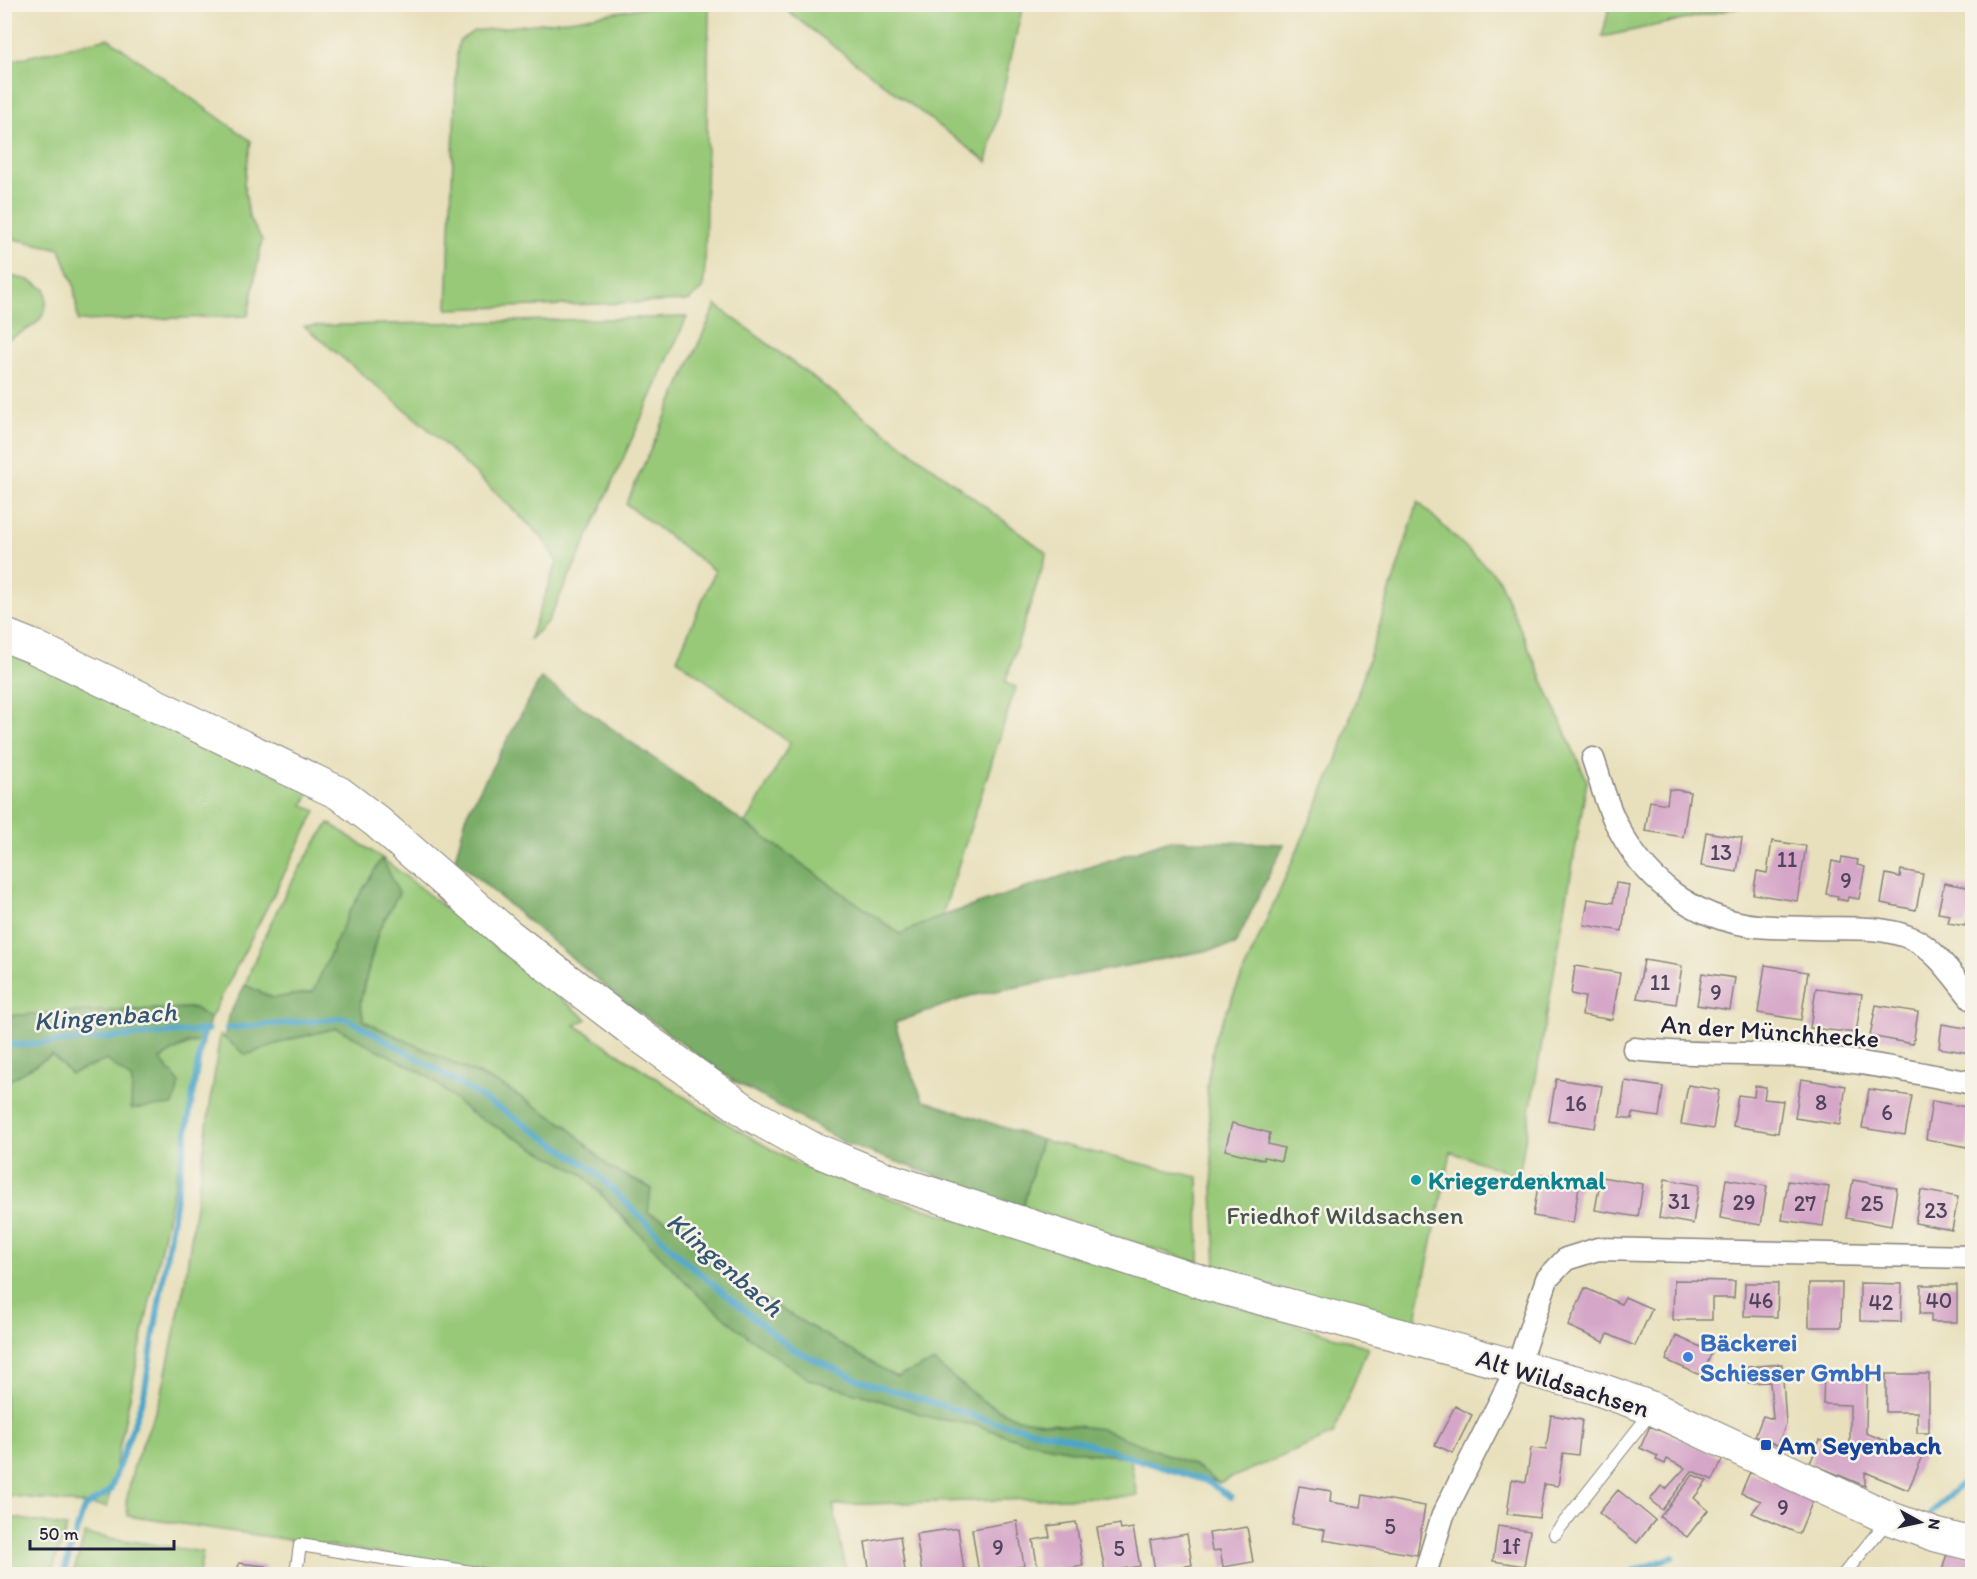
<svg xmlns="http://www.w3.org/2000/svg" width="1977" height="1579" viewBox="0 0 1977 1579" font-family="Itim,sans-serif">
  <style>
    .green { fill: #98c978; stroke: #5d765a; stroke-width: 1.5 }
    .forest { fill: #7aad68; stroke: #4e6852; stroke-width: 1.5 }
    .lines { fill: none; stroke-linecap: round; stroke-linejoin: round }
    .stream { stroke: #4ca5c9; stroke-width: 6 }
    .building { fill: #d5a6c8 }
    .service-casing { stroke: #85817c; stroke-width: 14 }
    .minor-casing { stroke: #85817c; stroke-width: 25 }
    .secondary-casing { stroke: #85817c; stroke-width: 35 }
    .service { stroke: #fff; stroke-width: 12 }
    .minor { stroke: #fff; stroke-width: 22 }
    .secondary { stroke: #fff; stroke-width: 33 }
    .culture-dot { fill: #0f9aa8; stroke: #f7f3e8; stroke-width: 2 }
    .shop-dot { fill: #3f7fe0; stroke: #f7f3e8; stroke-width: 2 }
    .transit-dot { fill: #1a4fb4; stroke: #f7f3e8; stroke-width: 2 }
    .labels { text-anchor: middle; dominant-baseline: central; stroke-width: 5; stroke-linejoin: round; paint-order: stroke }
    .number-label { font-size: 22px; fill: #4f435e }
    .street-label { font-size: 26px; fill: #22223b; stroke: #f7f3e8 }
    .culture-label { font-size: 26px; font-weight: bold; fill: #0d838f; stroke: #f7f3e8; text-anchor: start }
    .park-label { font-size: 26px; fill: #45544d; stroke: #f7f3e8 }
    .shop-label { font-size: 26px; font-weight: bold; fill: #366cbe; stroke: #f7f3e8; text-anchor: start }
    .transit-label { font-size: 26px; font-weight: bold; fill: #164399; stroke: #f7f3e8; text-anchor: start }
    .water-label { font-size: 27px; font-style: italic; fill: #335674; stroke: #f7f3e8 }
  </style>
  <rect width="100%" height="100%" fill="#f7f3e8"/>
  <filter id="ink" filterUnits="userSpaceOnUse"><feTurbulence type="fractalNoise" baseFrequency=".0167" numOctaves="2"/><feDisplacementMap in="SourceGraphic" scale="12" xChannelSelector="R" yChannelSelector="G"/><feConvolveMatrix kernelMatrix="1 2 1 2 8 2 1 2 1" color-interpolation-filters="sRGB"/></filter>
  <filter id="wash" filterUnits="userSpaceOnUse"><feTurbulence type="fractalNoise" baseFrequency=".008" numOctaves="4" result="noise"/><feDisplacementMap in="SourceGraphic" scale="24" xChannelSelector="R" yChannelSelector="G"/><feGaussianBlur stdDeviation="1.35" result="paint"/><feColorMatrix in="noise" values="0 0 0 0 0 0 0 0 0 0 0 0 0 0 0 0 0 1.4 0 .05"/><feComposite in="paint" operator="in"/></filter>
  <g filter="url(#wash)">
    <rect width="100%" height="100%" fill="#e8e0bc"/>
    <path class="green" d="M657,5L708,4L709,6L705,265L703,288L688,301L447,309L457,53L459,41L474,31L576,19Z
      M782,5H1023L987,162L783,8Z
      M1610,5V4L1751,5L1602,37Z
      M108,38L251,141L244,183L249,217L262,240L248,316L78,321L74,286L60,249L5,237V62Z
      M5,275L29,280L45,289C52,322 30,328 5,341Z
      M716,305L1047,553L1005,683L1016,687L942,916L900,934L746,824L790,743L677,659L715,571L626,504Z
      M687,317L581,552L548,621L529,640L557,562L541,536L427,428L304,326Z
      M1418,502L1498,578L1587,781L1519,1176L1451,1152L1414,1328L1216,1271L1212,1158L1207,1085L1215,1037L1337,760Z
      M5,649L311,791L303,805L316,811L210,1019L195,1008L68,1012L5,1016Z
      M329,823L382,858L587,1019L575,1025L709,1113L795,1163L871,1192L1368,1347L1333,1435L1219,1483L1102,1429L1017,1419L981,1400L934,1362L896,1377L742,1286L685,1228L648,1213L651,1188L610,1168L567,1126L503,1086L363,1021L360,1002L378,932L399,893L349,912L313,992L273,998L245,985C266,927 293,874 329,823Z
      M337,1028L428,1076L469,1112L582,1174L630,1226L876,1399L933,1418L976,1425L1019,1440L1088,1453L1130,1457L1137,1496L833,1505L847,1574H519L128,1516L126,1503L134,1465L161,1397L185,1281L220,1035L246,1055L288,1040Z
      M204,1041L107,1507L5,1495L4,1083L52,1055L71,1073L107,1060L132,1080C155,1063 176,1044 204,1041Z
      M1041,1140L1198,1177L1199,1263L1023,1207Z
      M4,1516L67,1527L51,1574H5Z
      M85,1534L203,1552L199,1574H73Z"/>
    <path class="forest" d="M541,678L900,934L942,916L1170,840L1284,844L1235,945L970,996L895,1023L906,1060L923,1100L1041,1140L1023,1207L847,1144L732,1080L613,993L455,859L467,813Z
      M382,858L399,893L378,932L360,1002L364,1021L503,1086L567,1126L610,1168L651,1188L648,1213L685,1228L742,1286L896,1377L934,1362L981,1400L1017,1419L1102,1429L1193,1465L1219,1483L1130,1457L1088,1453L1019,1440L976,1425L933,1418L876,1399L810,1380L747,1336L699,1296L582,1174L469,1112L428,1076L337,1028L288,1040L246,1055L224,1038L229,1015L245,985L273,998L313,992L349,912Z
      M195,1008L210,1019L204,1041L187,1043L160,1059L180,1083L173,1105L131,1109L132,1080L107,1060L71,1074L52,1055L5,1083V1016L68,1012Z"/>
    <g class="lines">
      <path class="stream" d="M227,1028L346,1018L419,1059L520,1121L591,1168L687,1263L792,1349L859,1380L994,1422L1067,1437L1130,1457L1206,1481L1231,1497
        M4,1044L18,1045L208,1030
        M1931,1513L1972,1474
        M63,1574L84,1508L110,1491L144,1395L203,1031
        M1624,1574L1673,1557"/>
    </g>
    <g id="blocks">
      <path class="building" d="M1669,789L1690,792L1683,837L1645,831L1650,801L1667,804Z
        M1706,832L1742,838L1737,872L1701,866Z
        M1772,841L1806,846L1797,901L1753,894L1757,871L1767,873Z
        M1842,857L1858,860L1857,865L1865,867L1859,899L1848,897L1847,901L1837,899L1838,896L1826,894L1832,861L1841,863Z
        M1901,870L1923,874L1916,910L1881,903L1886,874L1900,877Z
        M1616,883L1629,885L1622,931L1584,925L1588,899L1613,903Z
        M1944,883L1972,888V919L1967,918L1965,926L1948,923L1950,915L1938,913Z
        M1644,960L1682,966L1676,1004L1637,998Z
        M1765,965L1808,972L1801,1020L1758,1013Z
        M1575,966L1620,973L1612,1020L1582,1015L1585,997L1571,994Z
        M1702,973L1735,978L1730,1010L1697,1005Z
        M1816,988L1862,994L1856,1033L1810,1028Z
        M1876,1005L1918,1012L1913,1044L1870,1036Z
        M1942,1024L1972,1029L1969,1053L1939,1048Z
        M1556,1079L1602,1086L1595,1128L1549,1121Z
        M1801,1079L1846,1086L1840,1125L1795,1118Z
        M1625,1081L1663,1087L1659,1117L1633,1113L1632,1119L1620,1117Z
        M1688,1085L1719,1090L1713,1129L1681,1124Z
        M1755,1086L1766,1087L1764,1099L1783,1101L1778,1133L1733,1126L1738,1095L1754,1097Z
        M1869,1089L1912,1096L1905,1135L1862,1128Z
        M1932,1101L1972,1108L1967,1147L1926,1139Z
        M1232,1123L1270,1133L1268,1144L1284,1148L1281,1161L1264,1157V1160L1225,1150Z
        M1540,1174L1580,1180L1573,1223L1533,1216Z
        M1601,1177L1643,1184L1638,1217L1595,1210Z
        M1665,1179L1699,1185L1693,1224L1659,1218Z
        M1726,1179L1767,1186L1761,1225L1720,1218Z
        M1853,1180L1897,1188L1891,1226L1846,1218Z
        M1788,1181L1829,1187L1823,1226L1782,1220Z
        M1921,1190L1958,1197L1952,1230L1915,1223Z
        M1674,1280L1735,1281L1734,1298H1712V1320H1673Z
        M1745,1283H1778L1777,1317L1744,1316Z
        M1809,1283H1842L1841,1327H1809Z
        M1860,1283L1902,1284L1901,1322L1860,1321Z
        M1921,1285H1957V1322H1931V1314H1920Z
        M1585,1288L1621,1304L1625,1297L1652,1309L1635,1346L1608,1334L1604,1342L1568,1326Z
        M1971,1294H1972V1324H1970Z
        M1676,1336L1712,1352L1702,1376L1666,1360Z
        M1782,1364L1786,1424L1778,1445L1755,1436L1763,1416L1773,1419L1770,1382L1749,1383L1748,1367Z
        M1824,1370L1867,1371L1866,1433L1923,1456L1908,1490L1865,1472V1486L1810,1463L1820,1440L1850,1452V1405L1823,1404Z
        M1886,1374H1929V1433H1917V1412H1886Z
        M1969,1391H1972V1427H1969Z
        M1455,1406L1472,1415L1453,1453L1435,1445Z
        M1551,1415L1582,1420L1578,1455L1563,1453L1558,1486L1544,1484L1539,1518L1507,1514L1512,1479L1526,1482L1531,1448L1546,1450Z
        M1650,1426L1723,1458L1713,1480L1692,1471L1662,1510L1650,1500L1661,1486L1666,1489L1685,1468L1667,1459L1665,1464L1656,1460L1658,1456L1640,1448Z
        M1750,1472L1814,1498L1799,1534L1752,1513L1761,1501L1741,1493Z
        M1693,1475L1707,1481L1694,1498L1708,1510L1687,1537L1660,1517Z
        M1299,1486L1331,1491L1330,1502L1361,1507L1363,1495L1425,1506L1417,1555L1323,1540L1325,1530L1292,1524Z
        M1618,1490L1655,1520L1637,1543L1599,1513Z
        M1017,1521L1024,1566L979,1573L972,1529Z
        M1076,1522L1083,1566L1060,1570L1059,1567L1038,1570L1033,1540L1050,1537L1048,1526Z
        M1120,1524L1121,1530L1133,1528L1140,1566L1105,1572L1097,1528Z
        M1498,1526L1530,1531L1524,1566L1493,1561Z
        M1247,1527L1253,1562L1223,1567L1220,1550L1212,1551L1209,1533Z
        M958,1528L964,1570L922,1574L916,1534Z
        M1187,1534L1192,1565L1155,1571L1150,1540Z
        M900,1536L905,1571L870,1574L865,1542Z
        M1948,1550L1972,1557V1574H1954L1942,1571Z
        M239,1563L265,1566L263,1574H237Z"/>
    </g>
  </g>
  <g filter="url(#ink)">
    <use href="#blocks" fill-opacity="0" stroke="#85817c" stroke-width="1.5"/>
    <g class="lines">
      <g class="service-casing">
        <path id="service" d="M1555,1534L1653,1410
          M296,1574L300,1545L484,1574
          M1844,1574L1889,1519"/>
      </g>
      <g class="minor-casing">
        <path id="minor" d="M1593,759C1600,779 1605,800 1614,819C1641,878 1692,919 1757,926C1775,928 1794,927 1812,928C1845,929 1880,925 1911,938C1936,949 1955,979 1972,999
          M1634,1049C1689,1056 1744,1052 1800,1056C1858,1060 1915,1073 1972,1083
          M1425,1574L1443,1515L1517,1368L1547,1279L1566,1259L1598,1249L1972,1257"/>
      </g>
      <g class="secondary-casing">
        <path id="secondary" d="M4,635L34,647L339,793L376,821L508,935L632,1030L750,1114L809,1147L886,1179L1208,1284L1590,1386L1654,1409L1889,1518L1936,1535L1972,1544"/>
      </g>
      <use href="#service" class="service"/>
      <use href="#minor" class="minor"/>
      <use href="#secondary" class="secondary"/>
    </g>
  </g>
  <circle class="culture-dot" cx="1416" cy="1180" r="6"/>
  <circle class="shop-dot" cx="1688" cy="1357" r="6"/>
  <rect class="transit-dot" x="1760" y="1439" width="12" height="12" rx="3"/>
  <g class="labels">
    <g class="number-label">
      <text x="1721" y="852">13</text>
      <text x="1787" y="859">11</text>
      <text x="1846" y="880">9</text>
      <text x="1660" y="982">11</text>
      <text x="1716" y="992">9</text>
      <text x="1821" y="1102">8</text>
      <text x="1576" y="1103">16</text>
      <text x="1887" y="1112">6</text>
      <text x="1679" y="1201">31</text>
      <text x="1744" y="1202">29</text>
      <text x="1805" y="1203">27</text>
      <text x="1872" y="1203">25</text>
      <text x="1936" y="1210">23</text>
      <text x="1761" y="1300">46</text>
      <text x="1939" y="1300">40</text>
      <text x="1881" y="1302">42</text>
      <text x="1783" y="1507">9</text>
      <text x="1390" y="1526">5</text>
      <text x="1511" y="1546">1f</text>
      <text x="998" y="1547">9</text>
      <text x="1119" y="1548">5</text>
    </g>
    <g class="street-label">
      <text transform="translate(1770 1031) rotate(4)">An der Münchhecke</text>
      <text transform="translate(1563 1383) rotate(17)">Alt Wildsachsen</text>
    </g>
    <g class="culture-label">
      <text x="1428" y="1180">Kriegerdenkmal</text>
    </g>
    <g class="park-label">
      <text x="1345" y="1215">Friedhof Wildsachsen</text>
    </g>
    <g class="shop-label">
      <text x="1700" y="1342">Bäckerei<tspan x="1700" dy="30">Schiesser GmbH</tspan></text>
    </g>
    <g class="transit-label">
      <text x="1778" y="1445">Am Seyenbach</text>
    </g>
    <g class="water-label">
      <text transform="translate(105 1016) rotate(-4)">Klingenbach</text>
      <text transform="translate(725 1264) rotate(41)">Klingenbach</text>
    </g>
  </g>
  <rect width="1977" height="1579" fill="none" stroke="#f7f3e8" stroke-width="24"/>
  <g transform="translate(1920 1522) rotate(98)" stroke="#f7f3e8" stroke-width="4.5" paint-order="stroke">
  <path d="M0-4.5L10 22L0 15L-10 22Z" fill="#22223b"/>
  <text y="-9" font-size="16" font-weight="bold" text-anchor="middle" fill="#22223b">N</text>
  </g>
  <path d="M30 1540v9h144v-9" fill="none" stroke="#22223b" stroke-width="3"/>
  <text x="39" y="1540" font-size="18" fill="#22223b" stroke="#f7f3e8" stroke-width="4.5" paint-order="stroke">50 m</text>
</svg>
